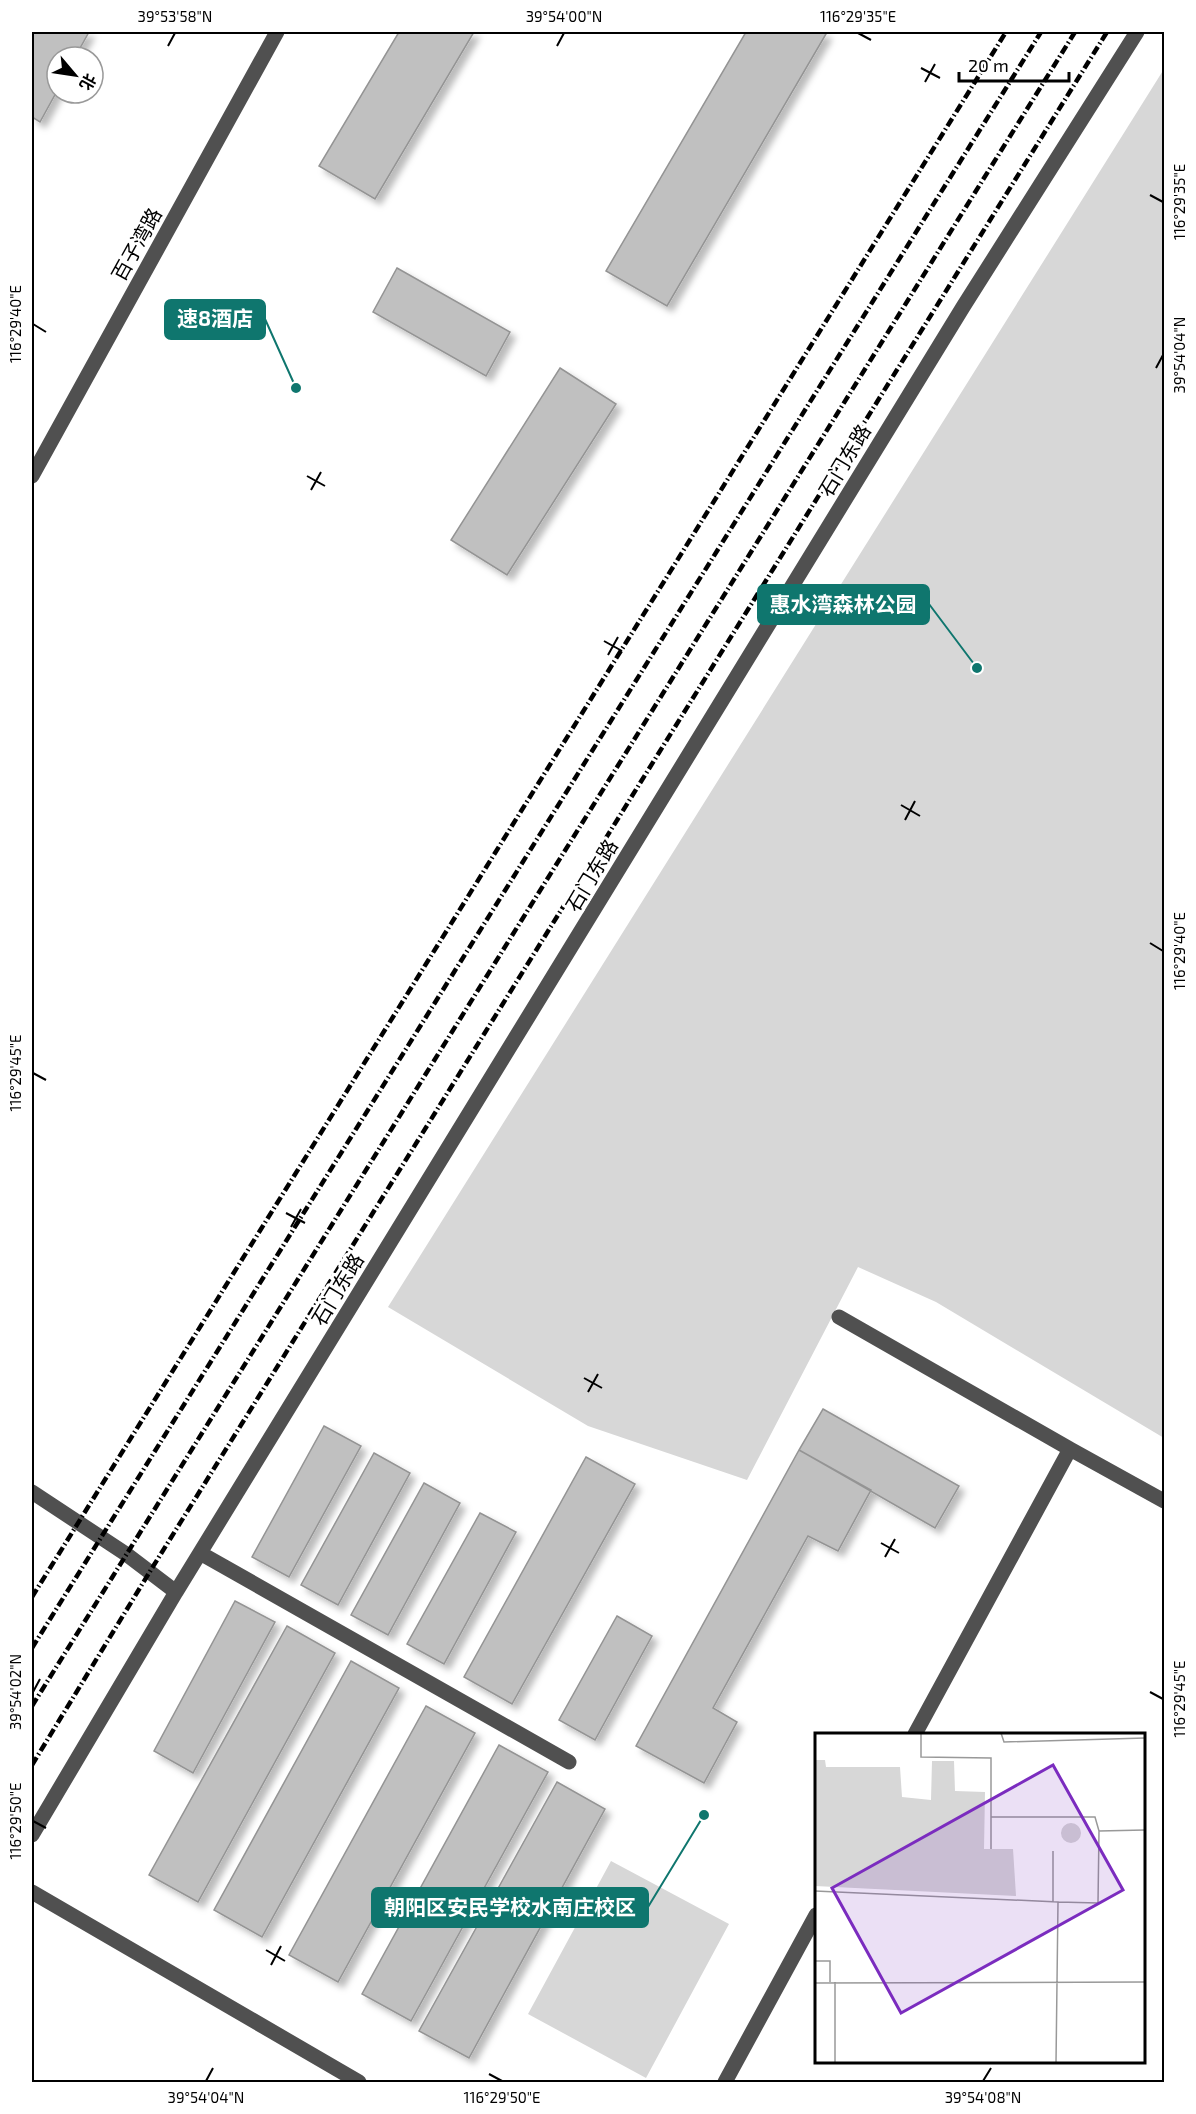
<svg xmlns="http://www.w3.org/2000/svg" width="1196" height="2114" viewBox="0 0 1196 2114" font-family="'Exo 2','Noto Sans SC',sans-serif">
  <style>
    .green { fill: #d7d7d7 }
    .building { fill: #c0c0c0; stroke: #949494; stroke-width: 1.5; filter: url(#shadow) }
    .lines { fill: none; stroke-linecap: round; stroke-linejoin: round }
    .minor { stroke: #505050; stroke-width: 15 }
    .rail { stroke: #000; stroke-width: 4.5; stroke-dasharray: 9 3 1.5 3; stroke-linecap: butt }
    .ticks { fill: none; stroke: #000; stroke-width: 2 }
    .labels { text-anchor: middle; dominant-baseline: central; stroke-width: 6; stroke-linejoin: round; paint-order: stroke }
    .street-label { font-size: 20px; fill: #000; stroke: #fff }
    .inset-road { fill: none; stroke: #999; stroke-width: 1.5 }
    .view { fill: #7b2cbf; fill-opacity: 0.15; stroke: #7b2cbf; stroke-width: 3 }
    .inset-edge { fill: none; stroke: #000; stroke-width: 3 }
    .leader { fill: none; stroke: #0f766e; stroke-width: 2 }
    .callout-dot { fill: #0f766e; stroke: #fff; stroke-width: 2 }
    .callout { fill: #0f766e; stroke: #0f766e; stroke-width: 2 }
    .callout-label { font-size: 21px; text-anchor: middle; font-weight: bold; fill: #fff }
    .neatline { fill: none; stroke: #000; stroke-width: 2 }
    .ticks-label { font-size: 15px; text-anchor: middle; fill: #000 }
  </style>
  <defs>
    <filter id="shadow"><feDropShadow dx="5.5" dy="5.5" stdDeviation="3" flood-color="#0004"/></filter>
  </defs>
  <rect width="100%" height="100%" fill="#fff"/>
  <path class="green" d="M1164,69V1438L936,1302L858,1267L747,1480L588,1426L388,1307Z
    M611,1861L729,1924L646,2078L528,2014Z"/>
  <path class="building" d="M32,32H89L75,57H57V91L40,122L32,117Z
    M399,32H474L375,199L319,166Z
    M746,32H822L826,34L667,306L606,271Z
    M397,268L510,332L486,376L373,312Z
    M560,368L616,404L507,575L451,540Z
    M823,1409L959,1486L935,1528L799,1450Z
    M324,1426L361,1446L289,1577L252,1557Z
    M799,1450L871,1490L838,1551L808,1536L713,1708L737,1722L704,1783L636,1746Z
    M374,1453L410,1473L338,1605L301,1585Z
    M586,1457L635,1484L512,1704L464,1677Z
    M424,1483L460,1503L388,1635L351,1615Z
    M480,1513L516,1532L444,1664L407,1644Z
    M235,1601L275,1622L193,1773L154,1751Z
    M617,1616L652,1636L595,1740L559,1720Z
    M287,1626L335,1653L198,1902L149,1875Z
    M351,1661L399,1688L262,1937L214,1910Z
    M426,1706L475,1733L338,1982L289,1955Z
    M499,1745L548,1772L411,2021L362,1994Z
    M557,1782L605,1809L469,2058L419,2031Z"/>
  <g class="lines">
    <path class="minor" d="M32,476L277,32
      M839,1317L1070,1449
      M32,1492L126,1554L176,1592L963,307L1137,32
      M200,1553L569,1762
      M915,1734L1070,1449L1164,1501
      M32,1835L176,1592
      M32,1892L359,2082
      M725,2082L816,1915"/>
    <path class="rail" d="M32,1597L1006,32
      M32,1648L1041,32
      M32,1706L1075,32
      M32,1765L149,1573L1107,32"/>
  </g>
  <path class="ticks" d="M858,33L871,40M168,46L175,33M557,46L564,33M921,68L940,78M925,82L935,64M1150,195L1163,202M33,324L46,332M1156,368L1163,355M307,476L325,486M311,490L321,472M604,641L622,651M608,655L618,637M901,805L920,816M905,820L915,801M1150,943L1163,951M33,1073L46,1080M286,1213L305,1223M291,1227L301,1209M584,1378L602,1388M588,1392L598,1374M881,1543L899,1553M885,1557L895,1539M33,1692L40,1679M1150,1692L1163,1699M33,1821L46,1828M266,1950L285,1961M271,1965L281,1946M489,2074L502,2081M206,2081L213,2068M983,2081L991,2068"/>
  <g class="labels">
    <g class="street-label">
      <text transform="translate(136 244) rotate(-61)">百子湾路</text>
      <text transform="translate(844 460) rotate(-59)">石门东路</text>
      <text transform="translate(591 875) rotate(-59)">石门东路</text>
      <text transform="translate(337 1289) rotate(-59)">石门东路</text>
    </g>
  </g>
  <g transform="translate(815 1733)">
    <rect width="330" height="330" fill="#fff"/>
    <path d="M0,27H10L11,34H85L87,64L116,67L117,28H139L140,58L170,59L169,116H198L201,163L0,153ZM246 100a10 10 0 1 1 20 0a10 10 0 1 1-20 0Z" fill="#d7d7d7"/>
    <path class="inset-road" d="M106,0V24L176,25V84H280L284,98M186,0L189,9L330,5M176,116V84M0,158L243,169L241,330M238,169V118M243,169L283,170L284,98L330,97M0,228H15V249M20,249V330M0,250L330,249"/>
    <path class="view" d="M238,32L308,157L86,280L17,155Z"/>
    <rect width="330" height="330" class="inset-edge"/>
  </g>
  <path class="leader" d="M296 388L265 319M977 668L929 604M704 1815L648 1907"/>
  <g class="callout-dot">
    <circle cx="296" cy="388" r="6"/>
    <circle cx="977" cy="668" r="6"/>
    <circle cx="704" cy="1815" r="6"/>
  </g>
  <g class="callout">
    <rect x="165" y="300" width="100" height="39" rx="6"/>
    <rect x="758" y="585" width="171" height="39" rx="6"/>
    <rect x="372" y="1888" width="276" height="39" rx="6"/>
  </g>
  <g class="callout-label">
    <text x="215" y="326">速8酒店</text>
    <text x="843" y="612">惠水湾森林公园</text>
    <text x="510" y="1915">朝阳区安民学校水南庄校区</text>
  </g>
  <rect width="1196" height="2114" fill="none" stroke="#ffffff" stroke-width="66"/>
  <g transform="translate(75 75) rotate(119)"><circle r="28" fill="#ffffff" stroke="#999999" stroke-width="1.5"/>
  <path d="M0-4.5L10 22L0 15L-10 22Z" fill="#000000"/>
  <text y="-9" font-size="16" font-weight="bold" text-anchor="middle" fill="#000000">北</text>
  </g>
  <path d="M959 72v9h110v-9" fill="none" stroke="#000000" stroke-width="3"/>
  <text x="968" y="72" font-size="18" fill="#000000" stroke="#ffffff" stroke-width="4.5" paint-order="stroke">20 m</text>
  <rect x="33" y="33" width="1130" height="2048" class="neatline"/>
  <g class="ticks-label">
    <text x="175" y="22">39°53'58"N</text>
    <text x="564" y="22">39°54'00"N</text>
    <text x="858" y="22">116°29'35"E</text>
    <text transform="translate(1180 202) rotate(-90)" y="5">116°29'35"E</text>
    <text transform="translate(16 324) rotate(-90)" y="5">116°29'40"E</text>
    <text transform="translate(1180 355) rotate(-90)" y="5">39°54'04"N</text>
    <text transform="translate(1180 951) rotate(-90)" y="5">116°29'40"E</text>
    <text transform="translate(16 1073) rotate(-90)" y="5">116°29'45"E</text>
    <text transform="translate(16 1692) rotate(-90)" y="5">39°54'02"N</text>
    <text transform="translate(1180 1699) rotate(-90)" y="5">116°29'45"E</text>
    <text transform="translate(16 1821) rotate(-90)" y="5">116°29'50"E</text>
    <text x="206" y="2103">39°54'04"N</text>
    <text x="502" y="2103">116°29'50"E</text>
    <text x="983" y="2103">39°54'08"N</text>
  </g>
</svg>
